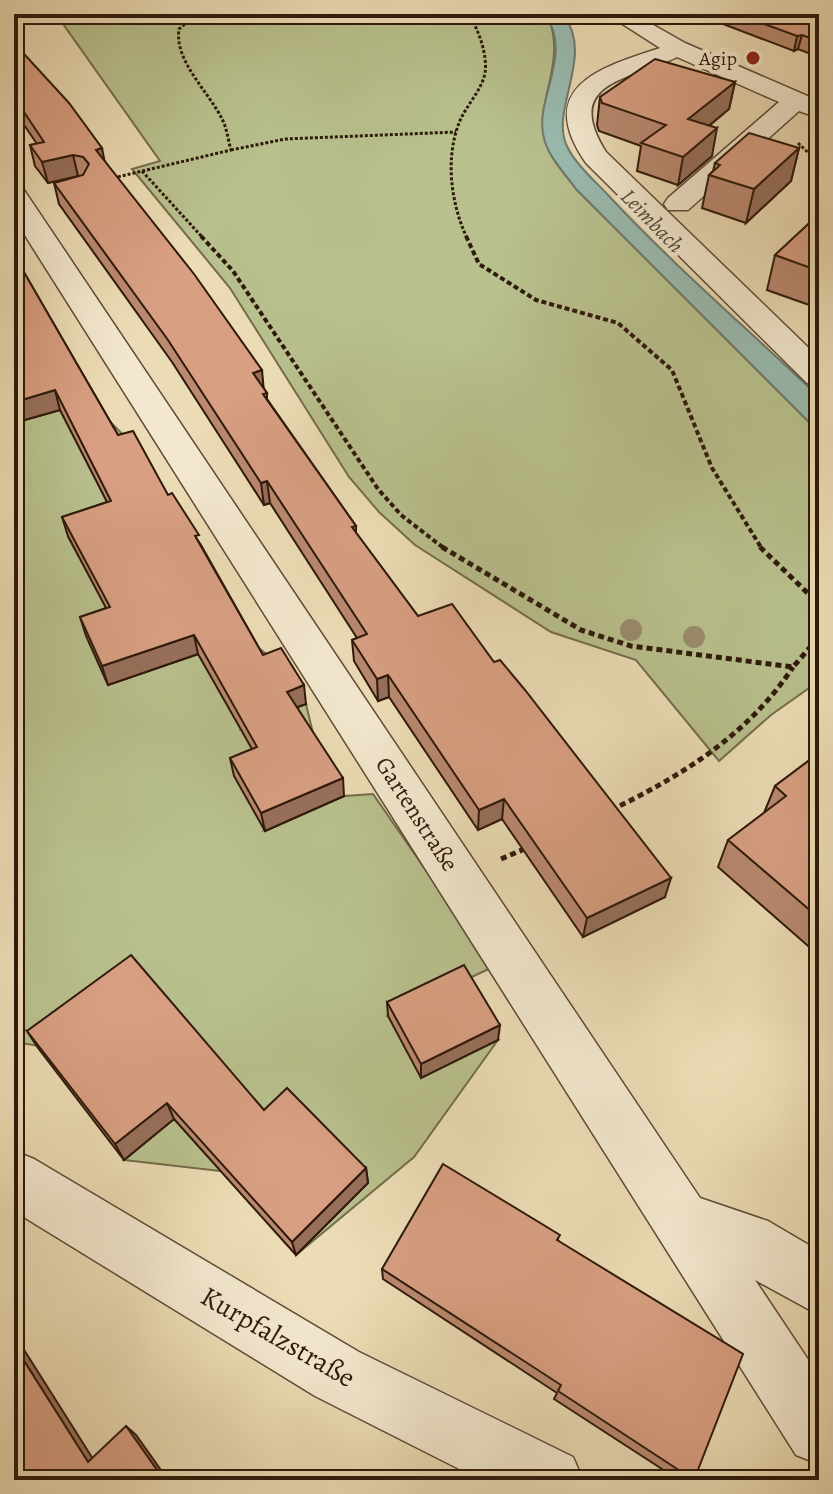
<svg xmlns="http://www.w3.org/2000/svg" width="833" height="1494" viewBox="0 0 833 1494" font-family="Alegreya,serif">
  <style>
    .green { fill: #b8c08d; stroke: #736c4c; stroke-width: 2 }
    .water { fill: #99bbb0; stroke: #6e7a6e; stroke-width: 2 }
    .lines { fill: none; stroke-linecap: round; stroke-linejoin: round }
    .minor-casing { stroke: #5e4a36; stroke-width: 3 }
    .path-far2 { stroke: #2e190b; stroke-width: 3; stroke-dasharray: 3 2; stroke-linecap: butt }
    .path-far1 { stroke: #2e190b; stroke-width: 4; stroke-dasharray: 5 3; stroke-linecap: butt }
    .path { stroke: #2e190b; stroke-width: 5; stroke-dasharray: 6 4; stroke-linecap: butt }
    .minor { fill: #f3e8cf; fill-rule: evenodd }
    .tree { fill: #9a8c6d }
    .wall { fill: #ba8970; stroke: #2e190b; stroke-width: 2 }
    .shaded-wall { fill: #976f5b; stroke: #2e190b; stroke-width: 2 }
    .building { fill: #d89f82; stroke: #2e190b; stroke-width: 2 }
    .poi-dot { fill: #8f2418; stroke: #f3e8cf; stroke-width: 3 }
    .labels { text-anchor: middle; dominant-baseline: central; stroke-width: 8; stroke-linejoin: round; paint-order: stroke }
    .far-poi-label { font-size: 20px; fill: #2e190b; stroke: #f3e8cf; text-anchor: end }
    .far-water-label { font-size: 22px; font-style: italic; fill: #4e4a3d; stroke: #f3e8cf }
    .street-label { font-size: 24px; fill: #2e190b; stroke: #f3e8cf }
    .near-street-label { font-size: 28px; fill: #2e190b; stroke: #f3e8cf }
  </style>
  <rect width="100%" height="100%" fill="#ecdcb5"/>
  <filter id="stains"><feTurbulence type="fractalNoise" baseFrequency=".0025" numOctaves="4"/><feColorMatrix values="0 0 0 0 .2 0 0 0 0 .09 0 0 0 0 .02 0 0 0 .5 -.17"/></filter>
  <radialGradient id="worn" r=".72"><stop offset=".6" stop-color="#630" stop-opacity="0"/><stop offset="1" stop-color="#630" stop-opacity=".3"/></radialGradient>
  <path class="green" d="M56,14H308L318,21L362,14H532L550,22C565,66 534,106 545,141C550,159 565,174 576,189L819,432V681L771,715L719,761L636,660L551,632L415,545L379,512L349,477L230,288L132,169L160,161Z
    M90,401L138,450L152,477L68,537L91,579L153,558L87,636L108,685L245,638L284,667L241,729L306,704L318,754L264,830L344,796L373,794L493,967L388,1016L498,1040L414,1157L296,1255L367,1183L291,1105L220,1171L124,1160L226,1076L14,1042V407Z"/>
  <path class="water" d="M545,14H563C595,56 551,106 566,144C574,163 594,180 608,195C674,266 749,330 819,397V432L576,189C565,174 551,159 545,142C531,101 575,57 545,14Z"/>
  <g class="lines">
    <g class="minor-casing">
      <path id="minor" d="M607,14H634L685,43L819,101V118L799,111L688,210H668L664,204L668,198L779,102L677,57C631,80 561,81 606,152L819,358V386L807,383L586,163C534,88 598,68 660,48Z
        M14,188L24,190L28,196L700,1198L768,1221L819,1251V1315L755,1280L819,1376V1464L796,1455L14,218Z
        M14,1151L34,1159L359,1352L573,1457L583,1480H481L315,1396L14,1211Z"/>
    </g>
    <path class="path-far2" d="M798,143L819,163
      M231,150L285,139L456,132
      M142,171L203,238
      M113,178L231,150C228,140 227,128 222,119C209,92 174,61 179,29L197,14
      M467,238C451,204 445,159 459,123C465,107 482,90 485,73C488,56 478,27 468,14"/>
    <path class="path-far1" d="M201,236L233,271L378,489L401,515L445,549
      M466,236L479,264L536,300L618,323L672,370L712,468L762,549"/>
    <path class="path" d="M442,547L581,630L631,646L793,667L819,637
      M760,547L819,604
      M611,810C682,776 749,734 793,667
      M501,859L529,847"/>
    <use href="#minor" class="minor"/>
  </g>
  <g class="tree">
    <circle cx="631" cy="630" r="11"/>
    <circle cx="694" cy="637" r="11"/>
  </g>
  <path class="wall" d="M697,14H819V57L798,49L794,51Z
    M14,43L104,160L267,393V399L356,526V533L418,616L665,897L583,937L502,819L478,830L389,697L378,701L354,661L352,640L357,638L270,503L264,505L172,362L59,204L54,183L78,176L48,183L35,166L30,145L37,144L14,110Z
    M735,82L729,109L709,126L712,156L678,185L637,171L641,146L599,131L597,125L600,97Z
    M799,148L791,181L746,223L702,208L709,175L713,171L715,163Z
    M819,214V303L815,307L767,290L775,255Z
    M14,255L118,435L168,495L201,545L263,655L306,704L297,707L344,796L265,831L234,776L230,758L252,749L198,654L108,685L86,636L80,617L106,608L68,536L62,517L107,502L60,410L21,421L14,407Z
    M819,753V949L815,952L718,867L728,840L764,813L775,786Z
    M387,1002L498,1040L421,1078L388,1016Z
    M27,1031L264,1110L366,1168L368,1183L296,1255L174,1119L124,1160L38,1048Z
    M558,1240L694,1480H679L554,1399L557,1393L383,1279L382,1269Z"/>
  <path class="shaded-wall" d="M17,15L22,35L14,36V16Z
    M802,35L798,49L794,51L797,36Z
    M735,82L729,109L683,147L688,119Z
    M717,128L712,156L678,185L683,157Z
    M102,148L106,169L96,150Z
    M799,148L791,181L746,223L754,189Z
    M73,155L78,176L48,183L42,162Z
    M819,293V303L815,307Z
    M262,370L264,392L253,373Z
    M55,390L60,410L21,421L15,402Z
    M267,481L270,503L264,505L261,483Z
    M194,635L198,654L108,685L102,666Z
    M388,675L389,697L378,701L377,679Z
    M304,685L306,704L289,710L287,692Z
    M343,778L344,796L265,831L261,813Z
    M504,799L502,819L478,830L479,810Z
    M671,878L665,897L583,937L587,918Z
    M500,1025L498,1040L421,1078V1064Z
    M167,1103L174,1119L124,1160L115,1144Z
    M366,1168L368,1183L296,1255L292,1242Z
    M14,1334L100,1470L88,1462L14,1345Z
    M126,1426L136,1435L168,1480H164Z"/>
  <path class="building" d="M737,14H819V41L802,35L797,36Z
    M14,43L69,103L102,148L96,150L194,274L262,370L253,373L267,393L263,394L356,526L352,527L418,616L452,604L494,662L500,660L525,690L671,878L587,918L504,799L479,810L388,675L377,679L352,640L367,634L267,481L261,483L168,340L54,183L83,175L89,164L83,157L73,155L42,162L30,145L44,142L14,97Z
    M655,59L735,82L688,119L717,128L683,157L641,143L666,125L602,103L600,97Z
    M749,133L799,148L754,189L709,175L720,165L715,163Z
    M819,214V271L775,255Z
    M14,255L118,435L133,431L168,495L172,493L199,535L195,536L263,655L281,648L304,685L287,692L343,778L261,813L230,758L257,747L194,635L102,666L80,617L110,607L62,517L111,501L55,390L15,402L14,400Z
    M819,753V918L728,840L786,796L775,786Z
    M131,955L264,1110L287,1088L366,1168L292,1242L167,1103L115,1144L27,1031Z
    M464,965L500,1025L421,1064L387,1002Z
    M443,1164L560,1235L557,1240L743,1354L694,1480L558,1391L561,1385L382,1269Z
    M14,1345L88,1462L126,1426L164,1480H14Z"/>
  <circle class="poi-dot" cx="753" cy="58" r="8"/>
  <g class="labels">
    <g class="far-poi-label">
      <text x="737" y="58">Agip</text>
    </g>
    <g class="far-water-label">
      <text transform="translate(652 221) rotate(46)">Leimbach</text>
    </g>
    <g class="street-label">
      <text transform="translate(417 814) rotate(57)">Gartenstraße</text>
    </g>
    <g class="near-street-label">
      <text transform="translate(278 1337) rotate(30)">Kurpfalzstraße</text>
    </g>
  </g>
  <rect width="833" height="1494" fill="none" stroke="#ecdcb5" stroke-width="48"/>
  <rect x="16" y="16" width="801" height="1462" fill="none" stroke="#2e190b" stroke-width="4"/>
  <rect x="24" y="24" width="785" height="1446" fill="none" stroke="#2e190b" stroke-width="2"/>
  <rect width="100%" height="100%" filter="url(#stains)"/>
  <rect width="100%" height="100%" fill="url(#worn)"/>
</svg>
